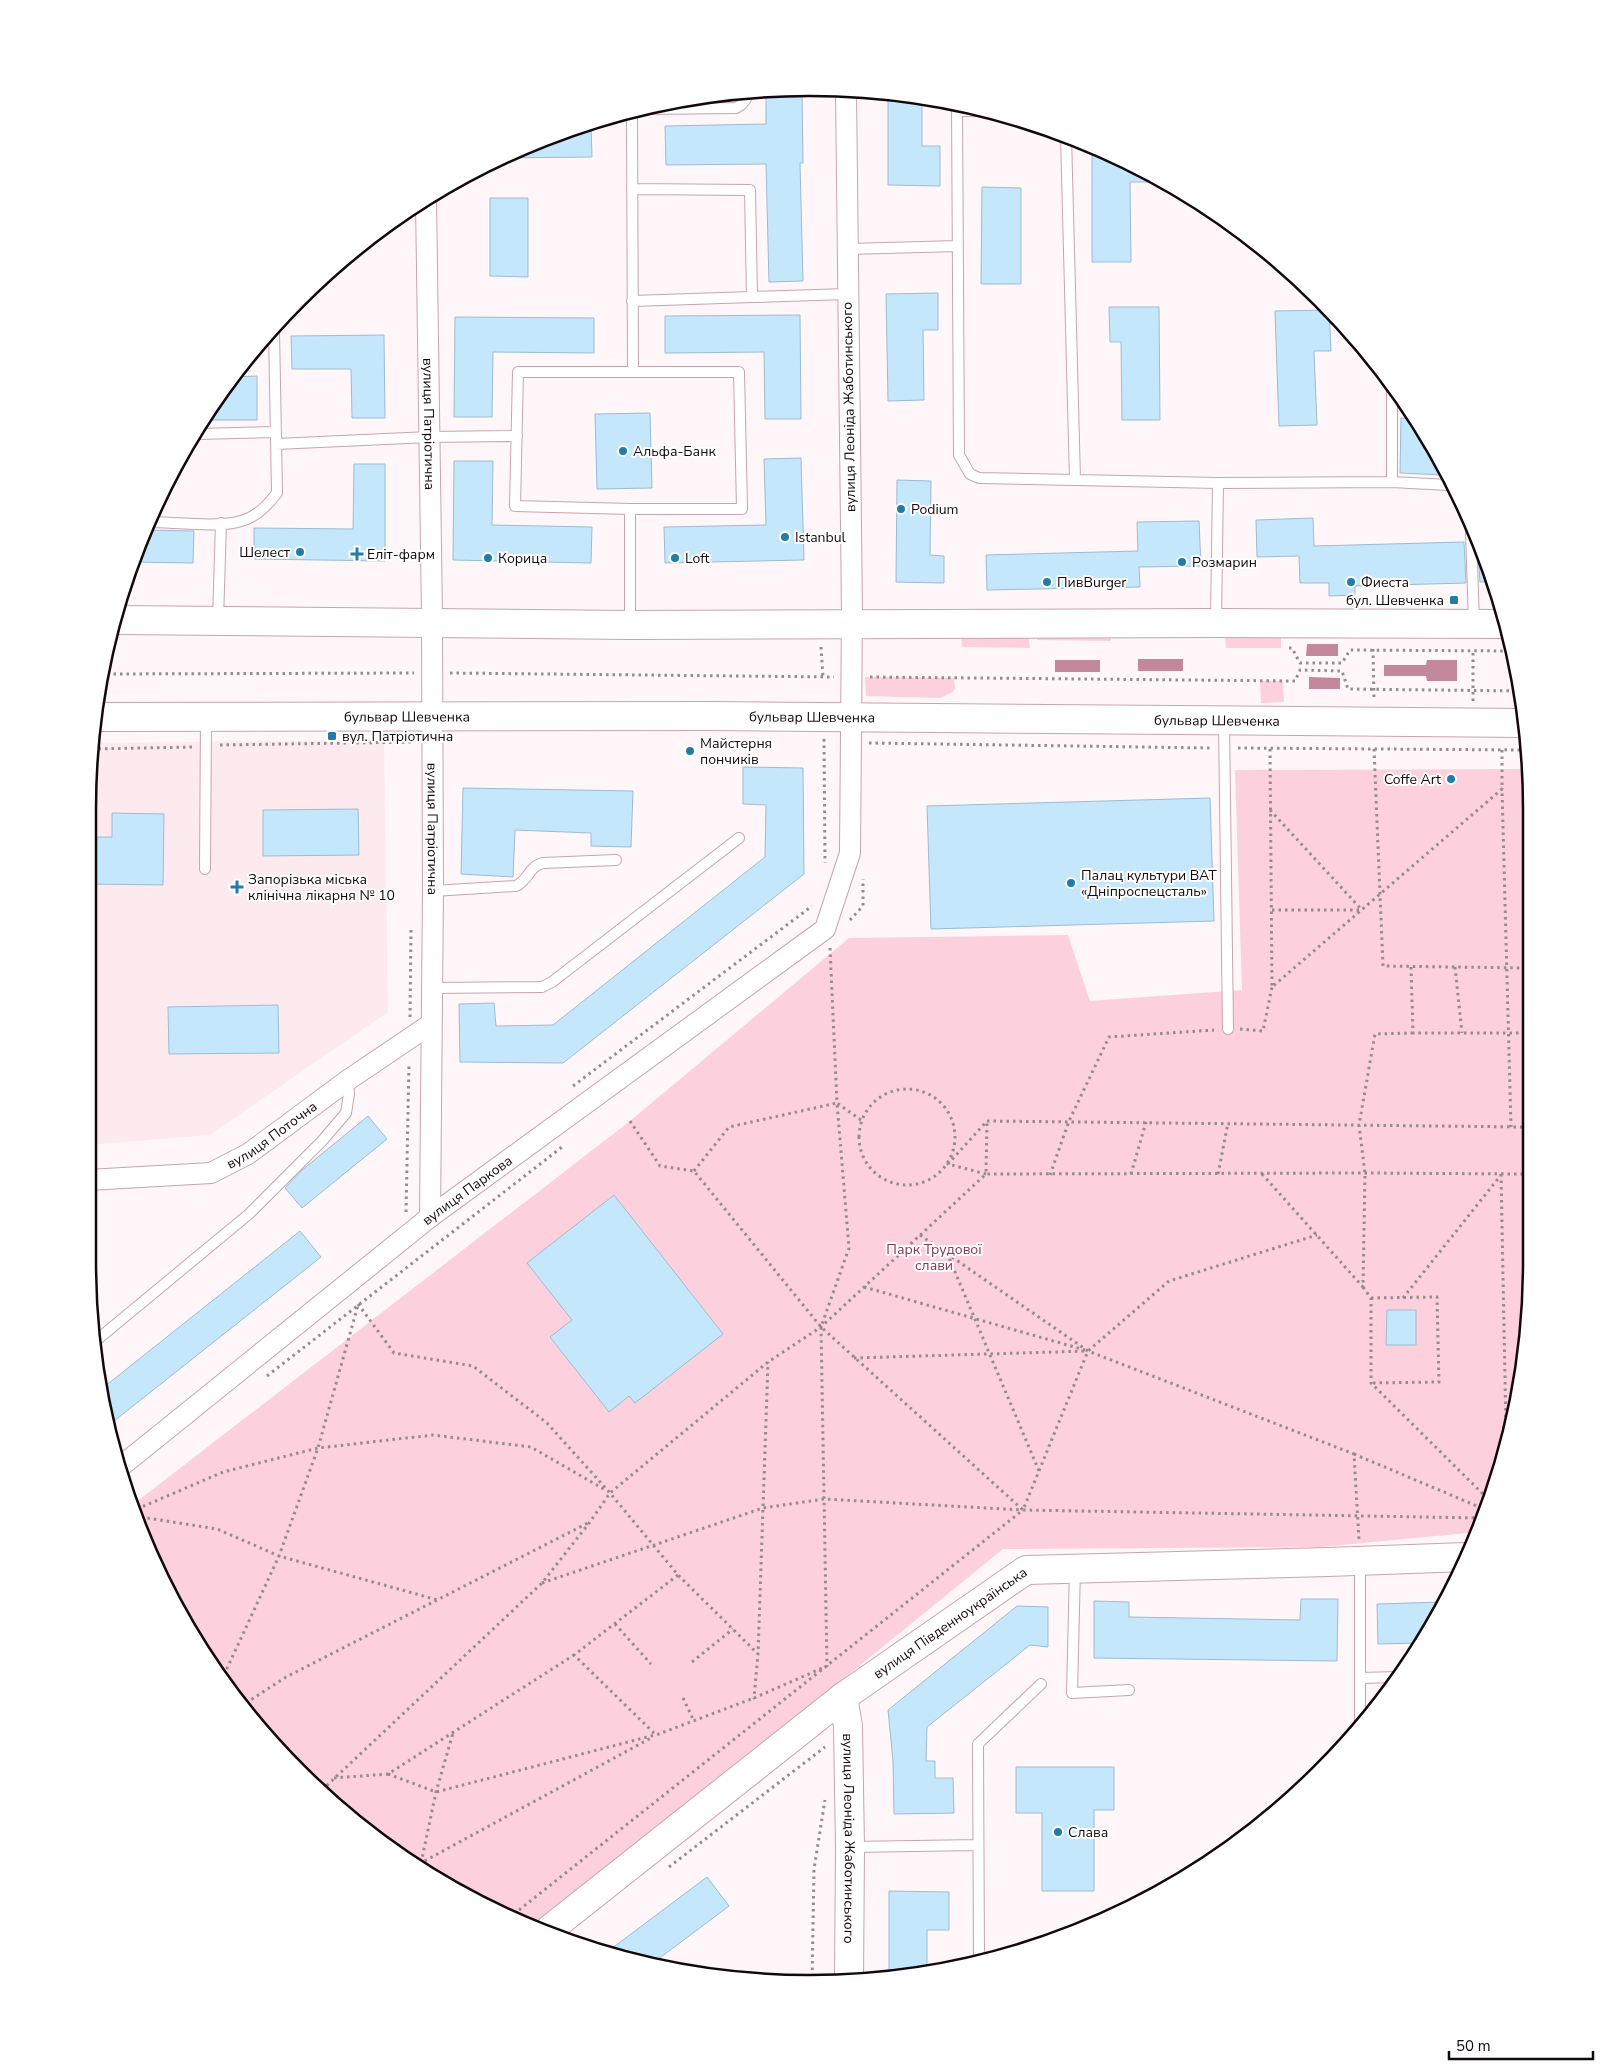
<svg xmlns="http://www.w3.org/2000/svg" width="1619" height="2071" viewBox="0 0 1619 2071" font-family="'Nunito Sans',sans-serif">
  <style>
    .built { fill: #fdeaef }
    .green { fill: #fcd0dd }
    .water { fill: #c2879a }
    .building { fill: #c5e7fc; stroke: #9cbcd0 }
    .lines { fill: none; stroke-linecap: round; stroke-linejoin: round }
    .lane-casing { stroke: #c8a4af; stroke-width: 12 }
    .street-casing { stroke: #c8a4af; stroke-width: 22 }
    .secondary-casing { stroke: #c8a4af; stroke-width: 30 }
    .path { stroke: #968c8f; stroke-width: 3; stroke-dasharray: 2.5 4; stroke-linecap: butt }
    .lane { stroke: #fff; stroke-width: 10 }
    .street { stroke: #fff; stroke-width: 20 }
    .secondary { stroke: #fff; stroke-width: 28 }
    .poi-dot { fill: #217caa; stroke: #fff; stroke-width: 2 }
    .labels { text-anchor: middle; dominant-baseline: central; stroke-width: 4; stroke-linejoin: round; paint-order: stroke }
    .street-label { font-size: 14px; fill: #13080b; stroke: #fff }
    .poi-label { font-size: 14px; fill: #13080b; stroke: #fff; text-anchor: start }
    .park-label { font-size: 14px; fill: #823754; stroke: #fff }
    .rim { fill: none; stroke: #13080b; stroke-width: 2.5 }
  </style>
  <rect width="100%" height="100%" fill="#fef6f8"/>
  <path class="built" d="M384,740L388,1012L210,1135L88,1145L89,763L93,743Z"/>
  <path class="green" d="M961,633L1028,635L1030,648L962,647Z
    M1281,633V648H1226L1225,634Z
    M1037,634H1111V641L1037,640Z
    M865,677L954,678L955,689L951,693L940,698L866,696Z
    M1260,681H1283L1284,702L1261,703Z
    M1525,769V1356L1478,1532L1320,1547L1003,1549L826,1693L536,1923L449,1887L299,1772L184,1623L135,1503L630,1121L849,938L1068,935L1090,1001L1242,990L1235,770Z"/>
  <path class="water" d="M1307,644H1338V656H1306Z
    M1138,659H1183V671H1138Z
    M1055,660H1100V672H1055Z
    M1427,660H1457V681H1427L1426,676H1384V665H1426Z
    M1309,677L1340,678V689H1309Z"/>
  <path class="building" d="M802,88L803,163H800L803,281L769,282L766,164L666,165L665,126L766,124V92Z
    M888,95L922,99V146H940V186L888,185Z
    M591,125L592,157L504,158L533,142Z
    M1092,146L1160,182H1130L1131,262H1092Z
    M982,187L1021,188V284H981Z
    M490,198H528V277L490,276Z
    M938,293V330H923L924,400L888,401L886,294Z
    M1109,307H1159L1160,420H1122L1121,342H1110Z
    M1329,310L1331,351H1314L1317,425L1279,426L1275,311Z
    M800,315L801,419H765L764,352L665,353V316Z
    M455,317L594,318V353L493,352L492,417H454Z
    M384,335L385,418H352L351,369H292L291,336Z
    M257,376V420H205L233,377Z
    M650,413L652,488L597,489L595,414Z
    M1401,418L1415,419L1442,475L1400,473Z
    M801,458L804,560L665,563L664,527L766,525L764,459Z
    M454,461H493L492,525L592,527L591,563L453,560Z
    M354,464H385V561L254,559V528L353,529Z
    M897,480L931,481L930,555L944,556V583L896,582Z
    M1313,518L1314,546L1464,542L1466,583L1355,586V595L1329,596V583H1300L1299,556L1257,557L1256,520Z
    M1199,521L1201,566L1139,567L1140,587L987,590L986,555L1138,551L1137,522Z
    M145,530L194,531L193,563L132,562Z
    M1478,547L1493,577L1494,582H1480Z
    M743,767L803,768L804,874L563,1063L460,1062L459,1004L494,1003L496,1026L553,1025L765,857L766,805L743,804Z
    M463,788L633,791L631,847L591,846V833L515,830L513,877L461,874Z
    M1210,798L1214,921L931,929L927,806Z
    M358,809L359,855L263,856V810Z
    M112,813L164,814L163,885L89,884V837H112Z
    M278,1005L279,1053L169,1054L168,1007Z
    M368,1116L387,1139L302,1208L285,1188L301,1171Z
    M614,1195L723,1334L635,1403L629,1396L609,1412L550,1337L572,1320L527,1263Z
    M300,1231L321,1257L109,1425L104,1387Z
    M1387,1310H1416V1345H1386Z
    M1301,1599H1338L1337,1661L1094,1658V1601L1129,1602V1617L1300,1620Z
    M1442,1602L1420,1643L1378,1644L1377,1604Z
    M1017,1606L1048,1607V1647L1030,1645L927,1727L926,1761H935V1778H953L954,1813L894,1814L893,1761L888,1710Z
    M1016,1767H1114V1810H1094V1891H1042V1813H1016Z
    M707,1877L729,1906L653,1963L623,1959L607,1952Z
    M889,1891L949,1892V1930H927V1972L904,1977L889,1978Z"/>
  <g class="lines">
    <g class="lane-casing">
      <path id="lane" d="M957,103L959,455L970,474L979,478L1218,483L1392,482
        M644,109L736,108L741,105L746,99V94
        M957,111H981
        M632,112L633,372
        M1066,136L1075,480
        M632,189L750,190L752,297L848,294
        M848,249L958,246
        M632,301L752,297
        M518,372H739L742,509H630L515,506Z
        M1392,387V482L1448,485
        M197,434L275,432
        M276,444L429,437L517,436
        M630,509V624
        M149,522C171,522 222,528 241,521C257,517 268,505 277,493L274,330
        M1471,533L1474,623
        M218,620L221,523
        M1216,622L1218,483
        M1224,722L1228,1029
        M205,869L206,717
        M433,891L516,886C528,881 529,866 543,863L616,860
        M432,988L542,987L552,982L739,838
        M98,1339L249,1214L322,1141L346,1113L349,1094L348,1080
        M1075,1569L1072,1693L1129,1690
        M1360,1678L1398,1677
        M1360,1724V1562
        M851,1847L978,1845
        M979,1960L978,1744L1041,1684"/>
    </g>
    <g class="street-casing">
      <g id="street">
        <path id="s1" d="M426,200L432,616L433,891L430,1217"/>
        <path id="s2" d="M88,1180L211,1173L248,1154L348,1080L431,1024"/>
        <path id="s3" d="M120,1467L430,1217L825,929L850,853L852,612L846,91"/>
      </g>
    </g>
    <g class="secondary-casing">
      <g id="secondary">
        <path d="M117,620L630,625L1216,623L1504,624"/>
        <path id="s4" d="M98,717L708,716L1525,723"/>
        <path id="s5" d="M843,1697L848,1726L850,1847L849,1981"/>
        <path id="s6" d="M550,1929L843,1697L1026,1570L1328,1562L1466,1557"/>
      </g>
    </g>
    <path class="path" d="M821,647L823,677
      M1289,648H1292L1300,663H1342L1350,650L1510,651
      M1373,649L1374,700
      M450,673L834,677
      M107,674L414,673
      M870,677L1295,681L1300,670L1342,671L1348,689L1520,691
      M1473,701V649
      M824,739L825,863
      M869,743L1210,748
      M220,745L414,742
      M1238,748L1525,750
      M92,749L194,747
      M1270,749L1272,987L1502,789L1511,1127
      M1374,749L1383,966L1525,968
      M1502,750V789
      M1270,810L1362,910
      M1272,910H1362
      M850,920L863,906V879
      M830,948L837,1103L861,1120
      M1411,967L1413,1033H1525
      M1455,967L1462,1033
      M410,1017L411,930
      M1240,1029L1263,1031L1272,987
      M573,1086L812,906
      M859 1137a48 48 0 1 1 96 0a48 48 0 1 1-96 0Z
      M630,1121L660,1166L694,1171L821,1327L1023,1510L1088,1351L1169,1281L1317,1235
      M987,1121L1524,1127V1174L1365,1173L986,1174Z
      M694,1171L729,1127L837,1103L849,1248L821,1327L827,1666L754,1698L758,1654
      M986,1174L948,1164L987,1121
      M1131,1174L1146,1122
      M1218,1174L1228,1123
      M1262,1174L1363,1287L1365,1173L1359,1125L1375,1034L1413,1033
      M1501,1174L1506,1429
      M1050,1175L1069,1121L1109,1037L1214,1030
      M406,1212L409,1063
      M920,1235L1088,1351L1354,1454L1359,1540
      M947,1253L1039,1471
      M864,1287L1085,1350
      M1363,1287L1371,1298V1383L1487,1498
      M1371,1298L1437,1297L1439,1382L1371,1383
      M1403,1298L1501,1175
      M358,1304L394,1353L473,1366L547,1423L610,1493L678,1575L758,1654L768,1362
      M854,1358L1088,1351
      M267,1376L562,1147
      M1354,1454L1484,1509
      M137,1509L223,1472L318,1448L433,1435L531,1447L607,1491
      M141,1517L217,1529L279,1556L438,1600
      M678,1575L574,1655L656,1735L754,1698
      M542,1583L763,1508L824,1499L1023,1510
      M615,1624L651,1664
      M692,1662L733,1629
      M224,1675L279,1556L318,1448L358,1305
      M683,1698L694,1721
      M246,1703L286,1677L588,1523
      M388,1774L436,1792L655,1735
      M334,1778L388,1774L574,1655
      M322,1790L542,1583L590,1522L610,1493L768,1362L821,1327L986,1174
      M421,1863L436,1792L453,1733
      M419,1864L651,1738
      M669,1867L825,1747
      M514,1914L1023,1510L1482,1518
      M812,1983L814,1869L825,1800"/>
    <use href="#lane" class="lane"/>
    <use href="#street" class="street"/>
    <use href="#secondary" class="secondary"/>
  </g>
  <g class="poi-dot">
    <circle cx="623" cy="451" r="5"/>
    <circle cx="901" cy="509" r="5"/>
    <circle cx="785" cy="537" r="5"/>
    <circle cx="300" cy="552" r="5"/>
    <path d="M354.5 546.5h5v5h5v5h-5v5h-5v-5h-5v-5h5z"/>
    <circle cx="488" cy="558" r="5"/>
    <circle cx="675" cy="558" r="5"/>
    <circle cx="1182" cy="562" r="5"/>
    <circle cx="1047" cy="582" r="5"/>
    <circle cx="1351" cy="582" r="5"/>
    <rect x="1449" y="595" width="10" height="10" rx="2.5"/>
    <rect x="327" y="731" width="10" height="10" rx="2.5"/>
    <circle cx="690" cy="751" r="5"/>
    <circle cx="1451" cy="779" r="5"/>
    <circle cx="1071" cy="883" r="5"/>
    <path d="M234.5 879.5h5v5h5v5h-5v5h-5v-5h-5v-5h5z"/>
    <circle cx="1058" cy="1832" r="5"/>
  </g>
  <g class="labels">
    <g class="street-label">
      <text transform="translate(849 407) rotate(-91)">вулиця Леоніда Жаботинського</text>
      <text stroke="none"><textPath href="#s1" startOffset="224">вулиця Патріотична</textPath></text>
      <text stroke="none"><textPath href="#s4" startOffset="309">бульвар Шевченка</textPath></text>
      <text stroke="none"><textPath href="#s4" startOffset="714">бульвар Шевченка</textPath></text>
      <text stroke="none"><textPath href="#s4" startOffset="1119">бульвар Шевченка</textPath></text>
      <text stroke="none"><textPath href="#s1" startOffset="629">вулиця Патріотична</textPath></text>
      <text stroke="none"><textPath href="#s2" startOffset="195">вулиця Поточна</textPath></text>
      <text stroke="none"><textPath href="#s3" startOffset="444">вулиця Паркова</textPath></text>
      <text stroke="none"><textPath href="#s6" startOffset="504">вулиця Південноукраїнська</textPath></text>
      <text stroke="none"><textPath href="#s5" startOffset="142">вулиця Леоніда Жаботинського</textPath></text>
    </g>
    <g class="poi-label">
      <text x="633" y="451">Альфа-Банк</text>
      <text x="911" y="509">Podium</text>
      <text x="795" y="537">Istanbul</text>
      <text x="290" y="552" text-anchor="end">Шелест</text>
      <text x="367" y="554">Еліт-фарм</text>
      <text x="498" y="558">Корица</text>
      <text x="685" y="558">Loft</text>
      <text x="1192" y="562">Розмарин</text>
      <text x="1057" y="582">ПивBurger</text>
      <text x="1361" y="582">Фиеста</text>
      <text x="1444" y="600" text-anchor="end">бул. Шевченка</text>
      <text x="342" y="736">вул. Патріотична</text>
      <text x="700" y="743">Майстерня<tspan x="700" dy="16">пончиків</tspan></text>
      <text x="1441" y="779" text-anchor="end">Coffe Art</text>
      <text x="1081" y="875">Палац культури ВАТ<tspan x="1081" dy="16">«Дніпроспецсталь»</tspan></text>
      <text x="248" y="879">Запорізька міська<tspan x="248" dy="16">клінічна лікарня № 10</tspan></text>
      <text x="1068" y="1832">Слава</text>
    </g>
    <g class="park-label">
      <text x="934" y="1249">Парк Трудової<tspan x="934" dy="16">слави</tspan></text>
    </g>
  </g>
  <path d="M0 0H1619V2071H0ZM809 96H810A713 713 0 0 1 1523 809V1262A713 713 0 0 1 810 1975H809A713 713 0 0 1 96 1262V809A713 713 0 0 1 809 96Z" fill="#fff" fill-rule="evenodd"/>
  <path class="rim" d="M809 96H810A713 713 0 0 1 1523 809V1262A713 713 0 0 1 810 1975H809A713 713 0 0 1 96 1262V809A713 713 0 0 1 809 96Z"/>
  <path d="M1449 2051v8h144v-8" fill="none" stroke="#13080b" stroke-width="2.5"/>
  <text x="1456" y="2051" font-size="15" fill="#13080b" stroke="#ffffff" stroke-width="4" paint-order="stroke">50 m</text>
</svg>
